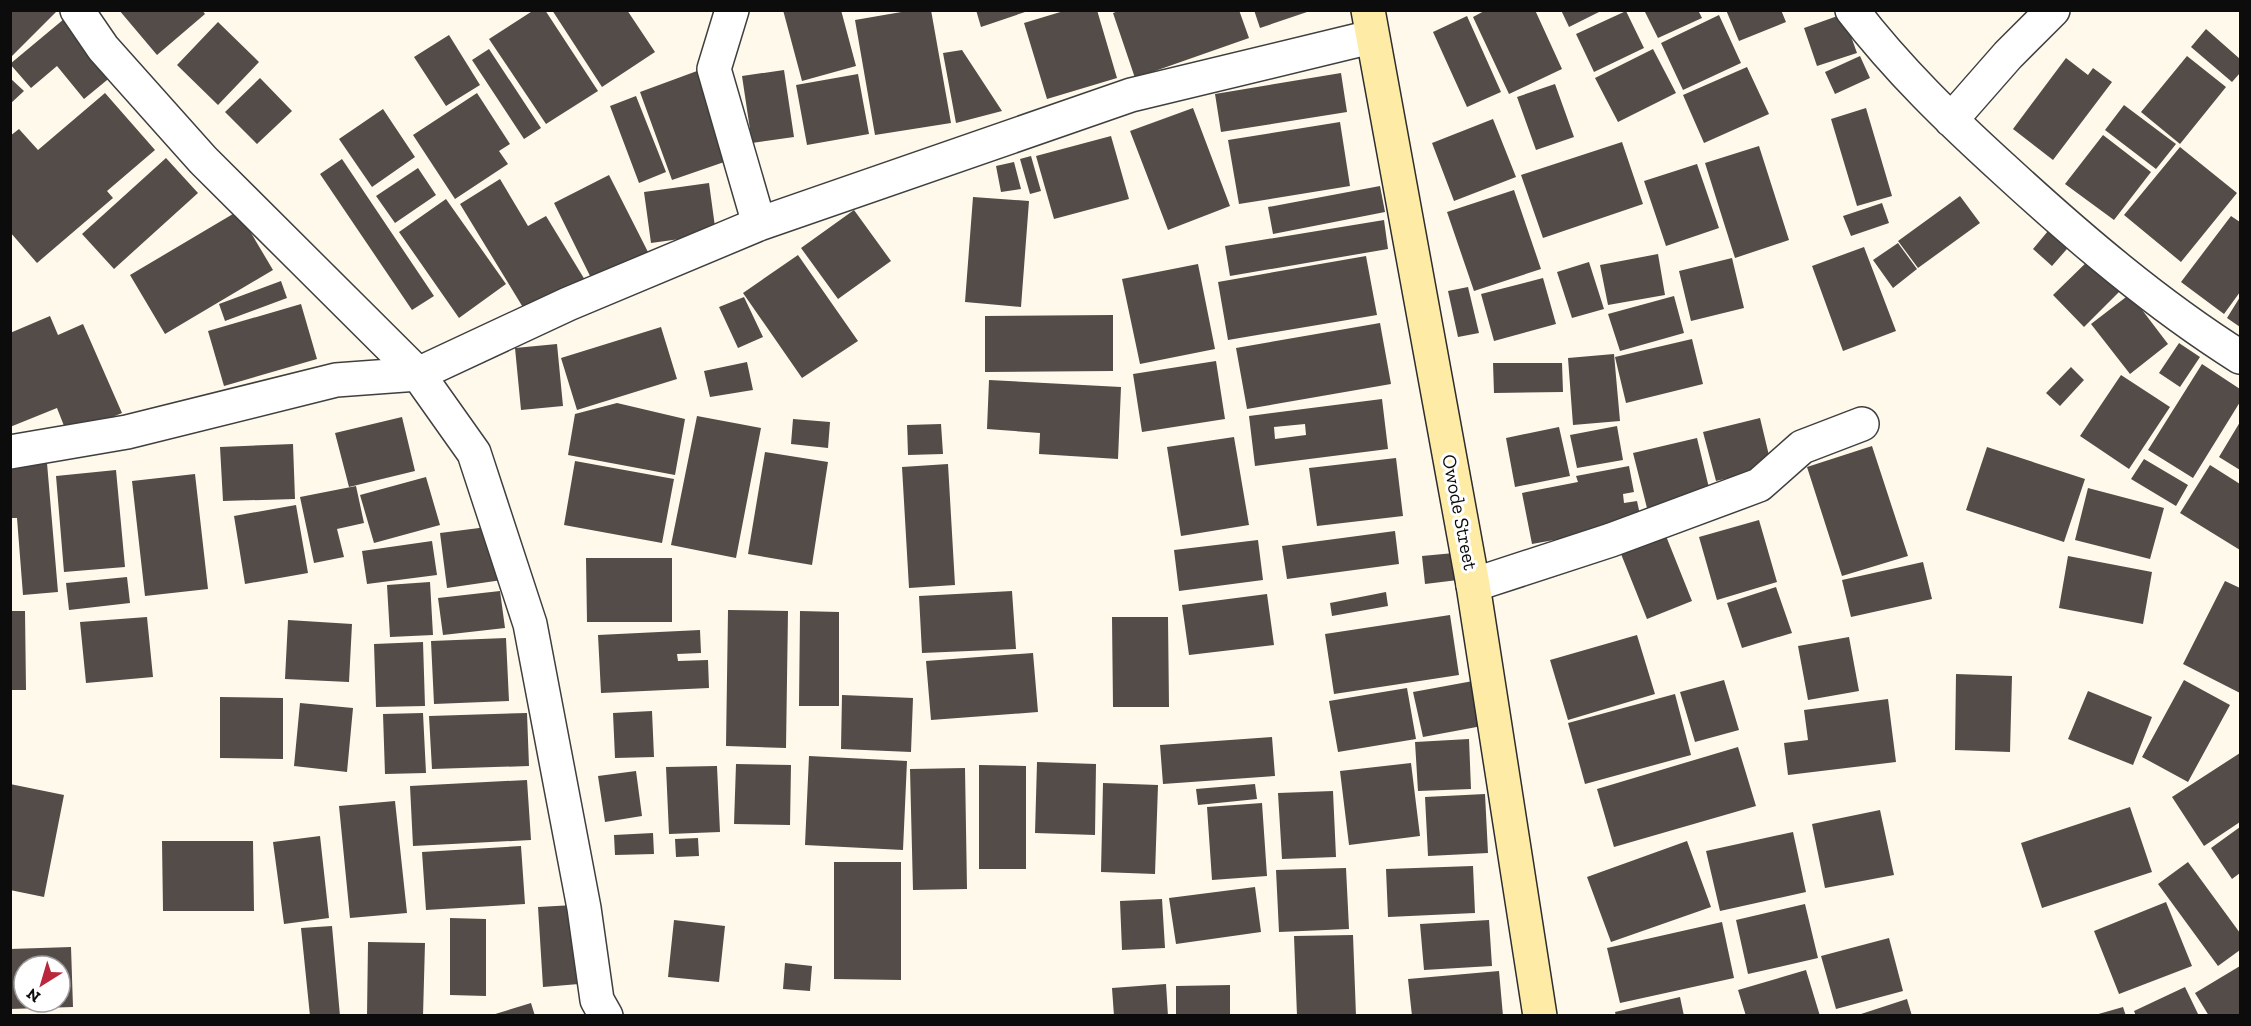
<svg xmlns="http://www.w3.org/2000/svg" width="2251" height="1026" viewBox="0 0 2251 1026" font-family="'Zilla Slab',serif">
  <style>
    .building { fill: #544c48; fill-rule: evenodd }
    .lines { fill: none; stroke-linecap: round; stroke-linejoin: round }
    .street-casing { stroke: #3f3f3f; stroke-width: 36 }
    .secondary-casing { stroke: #2e2e2e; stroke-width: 36 }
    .street { stroke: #fff; stroke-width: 33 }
    .secondary { stroke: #feeca6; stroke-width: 33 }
    .labels { text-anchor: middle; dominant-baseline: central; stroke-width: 6; stroke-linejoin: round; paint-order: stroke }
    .street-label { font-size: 20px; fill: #0c0c0c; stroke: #fff }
  </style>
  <rect width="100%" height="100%" fill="#fff9eb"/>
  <path class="building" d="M10,10H58L10,58Z
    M119,10H202L205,14L157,55Z
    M534,10H545L598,91L546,124L489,39Z
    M552,10H627L655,52L602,87Z
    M783,10H841L856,66L802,81Z
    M913,10H931L951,123L875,135L855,20Z
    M976,10H1028V11L981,27Z
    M1067,10H1097L1117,78L1047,99L1024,23Z
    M1121,10H1239L1249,38L1135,78L1113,13Z
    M1254,10H1310V11L1260,28Z
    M1486,10H1535L1562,69L1509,94L1473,17Z
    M1561,10H1603L1569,27Z
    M1644,10H1698L1702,18L1658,38Z
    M1726,10H1781L1786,22L1739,41Z
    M1626,11L1644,48L1594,72L1576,34Z
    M70,14L118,71L84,99L57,66L31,88L10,64Z
    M1843,14L1857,53L1817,66L1804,28Z
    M1719,15L1741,63L1683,90L1661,43Z
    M1467,16L1501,92L1467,107L1433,32Z
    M218,22L259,62L218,105L177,65Z
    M2206,29L2240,59V73L2232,82L2191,47Z
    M449,35L480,85L446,106L414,57Z
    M489,49L541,128L524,139L472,60Z
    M1653,49L1676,93L1618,122L1595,78Z
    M962,50L1002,111L956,123L943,53Z
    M1860,56L1870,78L1835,94L1825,72Z
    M2187,56L2226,87L2180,144L2141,112Z
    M2066,58L2088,75L2093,68L2112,82L2053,160L2013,129Z
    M1747,67L1769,114L1704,143L1683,95Z
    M784,70L794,137L752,143L742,76Z
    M697,71L730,160L672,180L640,92Z
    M1341,73L1347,112L1221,132L1215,94Z
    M858,74L869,134L807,145L796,85Z
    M10,78L24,91L10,104Z
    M260,78L292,111L257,144L225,112Z
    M1555,84L1574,137L1536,150L1517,97Z
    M105,93L155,150L107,191L113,198L37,263L10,232V136L19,129L38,150Z
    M477,93L510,144L499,151L508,164L455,199L413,135Z
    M636,96L666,172L639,183L610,106Z
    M2124,105L2176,144L2156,169L2105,130Z
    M1193,108L1230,206L1168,230L1130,131Z
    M1866,108L1892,196L1857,206L1831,119Z
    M383,109L415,157L372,187L339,139Z
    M1493,119L1516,177L1454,201L1432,143Z
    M1340,122L1350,186L1239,204L1228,140Z
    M2103,135L2151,172L2114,220L2065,184Z
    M1111,136L1129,199L1054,219L1036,156Z
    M1622,142L1643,204L1543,238L1521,175Z
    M1759,146L1789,240L1735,258L1705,163Z
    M2180,147L2237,193L2181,262L2124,215Z
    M1031,156L1041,191L1030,194L1020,159Z
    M166,158L198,193L114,269L82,234Z
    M342,159L434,296L412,310L320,174Z
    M1014,162L1021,189L1001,192L996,166Z
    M1697,164L1719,228L1666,246L1644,181Z
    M418,168L436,195L395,223L376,196Z
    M609,175L648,252L592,280L554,203Z
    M500,179L528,226L546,216L585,280L527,314L460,204Z
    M709,183L716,234L651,243L644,192Z
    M1380,186L1385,212L1273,234L1268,207Z
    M1514,190L1541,269L1474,291L1447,212Z
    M1960,196L1980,223L1918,268L1898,241Z
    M973,197L1029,201L1021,307L965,302Z
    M446,199L506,284L459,318L399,232Z
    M1882,203L1889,223L1851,236L1843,216Z
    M854,210L891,261L838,299L801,248Z
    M238,211L273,270L165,334L130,275Z
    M2231,216L2240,222V292L2224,314L2181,282Z
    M1384,220L1388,249L1230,276L1225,246Z
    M2053,225L2073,242L2052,266L2033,249Z
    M1898,243L1917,269L1893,288L1873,260Z
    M1864,247L1896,331L1843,351L1812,266Z
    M1658,254L1665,295L1608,305L1600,265Z
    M798,255L858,341L802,378L743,293Z
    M2094,255L2124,287L2084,327L2053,295Z
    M1366,256L1377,315L1228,340L1218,282Z
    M1732,258L1744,308L1691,321L1679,271Z
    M1589,262L1604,309L1572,318L1557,272Z
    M1198,264L1215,349L1140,364L1122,279Z
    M1543,278L1556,324L1494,341L1481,294Z
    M281,281L287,298L225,321L219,304Z
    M1468,287L1479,333L1458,337L1448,291Z
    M2130,294L2168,344L2130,374L2091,324Z
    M1674,296L1684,333L1620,351L1608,314Z
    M744,297L763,337L738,348L719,307Z
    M2240,297V327L2227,318Z
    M301,304L317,359L224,386L208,331Z
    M1113,315V371L985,372V316Z
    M50,316L58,335L83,324L122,413L68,436L57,408L10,427V333Z
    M1380,323L1391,384L1247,409L1236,348Z
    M661,327L677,379L577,410L561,358Z
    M1692,339L1703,384L1626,403L1615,357Z
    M2179,343L2200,357L2180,387L2159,373Z
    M557,344L563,406L521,410L515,348Z
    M1614,354L1620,421L1573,425L1568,358Z
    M1216,361L1225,419L1142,432L1133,374Z
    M747,362L753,390L710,397L704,371Z
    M1493,363H1562L1563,392L1494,393Z
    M2202,364L2240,389V402L2193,478L2148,450Z
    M2071,367L2084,380L2060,406L2046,393Z
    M2121,375L2170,407L2129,469L2080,436Z
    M989,380L1121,387L1118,459L1039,454L1040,433L987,429Z
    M1382,399L1388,449L1255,466L1249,416ZM1305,424L1306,435L1275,439L1274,427Z
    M617,403L685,419L675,475L568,455L575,414Z
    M697,416L761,428L736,558L671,545Z
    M402,417L415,471L349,487L335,433Z
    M1760,418L1772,468L1716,481L1703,432Z
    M793,419L830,422L828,448L791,444Z
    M2240,422V470L2219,457Z
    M941,424L943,454L908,455L907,425Z
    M1617,426L1623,460L1577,468L1570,435Z
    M1559,427L1570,476L1515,487L1506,438Z
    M1234,437L1249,525L1181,536L1167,447Z
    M1697,438L1710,492L1647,508L1633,453Z
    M293,444L295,499L223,501L220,447Z
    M1872,446L1908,556L1842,576L1807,467Z
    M1987,447L2085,479L2064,542L1966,510Z
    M765,452L828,462L812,565L748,554Z
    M1396,458L1403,516L1317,526L1309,468Z
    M2144,459L2188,485L2176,506L2131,479Z
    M575,461L674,479L662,543L564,525Z
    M47,463L58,592L23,595L17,518H10V466Z
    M948,464L955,585L909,588L902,467Z
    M2210,465L2240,484V550L2180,513Z
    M1629,466L1634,492L1623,494L1624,503L1637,501L1642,524L1532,544L1522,493L1578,482L1576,476Z
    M116,470L125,567L64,572L56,476Z
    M195,474L208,589L145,596L132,481Z
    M426,477L440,525L374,543L360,495Z
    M356,486L364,523L337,529L344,557L314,563L300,497Z
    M2088,488L2164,508L2150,559L2075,540Z
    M296,505L308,573L245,584L234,516Z
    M1759,520L1777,582L1717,600L1699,537Z
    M495,526L502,580L447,588L440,533Z
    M1395,531L1399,564L1287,579L1282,546Z
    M1666,536L1692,601L1647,619L1621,554Z
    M1258,540L1263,580L1179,591L1174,550Z
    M432,541L437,575L367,584L362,551Z
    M1454,553L1458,580L1425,584L1422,556Z
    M2068,556L2152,572L2143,624L2059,608Z
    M586,558H672V622H587Z
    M1923,562L1932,599L1851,617L1842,580Z
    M127,577L130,603L69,610L66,583Z
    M2225,581L2240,588V693L2183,664Z
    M430,582L433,635L390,637L387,585Z
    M1776,587L1792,633L1742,648L1727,603Z
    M500,591L505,628L443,635L438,598Z
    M1012,591L1016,649L922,653L919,596Z
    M1386,592L1388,606L1332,616L1330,603Z
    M1267,594L1274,645L1189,655L1182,605Z
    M728,610L788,611L786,748L726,746Z
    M10,611H25L26,690H10Z
    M800,611L839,612V706H799Z
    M1450,615L1459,675L1334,694L1325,634Z
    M147,617L153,677L86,683L80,622Z
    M1112,617H1168L1169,707H1113Z
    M288,620L352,624L349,682L285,679Z
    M700,630L701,653L677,654L678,661L708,660L709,688L601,693L598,635Z
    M1637,635L1655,694L1568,720L1550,660Z
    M1849,637L1859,691L1808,700L1798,646Z
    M506,638L509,701L434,704L431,641Z
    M423,642L425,706L376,707L374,644Z
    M1033,653L1038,712L931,720L926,661Z
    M1956,674L2012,676L2010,752L1955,750Z
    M1724,680L1739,730L1695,742L1680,692Z
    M2184,680L2230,705L2188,782L2142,757Z
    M1473,681L1482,726L1423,737L1413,692Z
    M1407,688L1416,739L1338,752L1329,701Z
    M2088,691L2152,717L2133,765L2068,739Z
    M1675,694L1691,755L1585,784L1568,723Z
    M842,695L913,698L911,752L841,749Z
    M220,697L283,698V759L220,758Z
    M1888,699L1896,762L1788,775L1784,743L1808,740L1804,710Z
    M300,703L353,708L347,772L294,766Z
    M652,711L654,757L615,758L613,713Z
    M423,713L426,773L385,774L383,714Z
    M527,713L529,766L432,769L429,716Z
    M1272,737L1275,776L1163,784L1160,745Z
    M1469,739L1471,789L1418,791L1415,742Z
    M1738,747L1756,806L1614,847L1597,789Z
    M2240,753V822L2204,846L2172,797Z
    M809,756L907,761L903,850L805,845Z
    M1037,762L1096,764L1095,835L1035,833Z
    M1411,763L1420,836L1349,845L1340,771Z
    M736,764L791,765L790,825L734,824Z
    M979,765L1026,766V869H979Z
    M717,766L720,832L669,834L666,767Z
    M965,768L967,889L913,890L910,769Z
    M636,771L642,816L605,822L598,776Z
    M527,780L531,840L413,846L410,786Z
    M1103,783L1158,785L1155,874L1101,872Z
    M10,784L64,795L44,897L10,890Z
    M1255,784L1257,799L1198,805L1196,789Z
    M1333,791L1336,857L1282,859L1278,793Z
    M1485,794L1488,853L1428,856L1425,797Z
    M395,801L407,913L350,918L339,806Z
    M1262,803L1267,876L1212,880L1207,807Z
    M2130,807L2152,872L2042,908L2021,843Z
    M1880,810L1894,875L1825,888L1812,824Z
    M2240,827V873L2232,879L2211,848Z
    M1793,832L1806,892L1720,911L1706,851Z
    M653,833L654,854L615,855L614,835Z
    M320,836L329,918L284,924L273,842Z
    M698,838L699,856L676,857L675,839Z
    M162,841H253L254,911H163Z
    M1687,841L1711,907L1611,942L1587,877Z
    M521,846L525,904L426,910L422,852Z
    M834,862H901V980L834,979Z
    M2188,862L2240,933V950L2218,966L2158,884Z
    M1473,866L1475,913L1388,917L1386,869Z
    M1346,868L1349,929L1279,932L1276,870Z
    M1255,887L1261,932L1176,944L1169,898Z
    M1162,899L1165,948L1122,950L1120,901Z
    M2166,902L2192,966L2119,994L2094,931Z
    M1805,904L1818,958L1748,974L1736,920Z
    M574,905L579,984L543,987L538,907Z
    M450,918L486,919V996L450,995Z
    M674,920L725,926L719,982L668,977Z
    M1489,920L1492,966L1424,970L1420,924Z
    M1722,922L1734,978L1620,1003L1607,948Z
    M332,926L340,1016H310L301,928Z
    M1353,935L1356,1016H1297L1294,936Z
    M1889,938L1903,991L1836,1009L1821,956Z
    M368,942L425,943L423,1016H367Z
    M71,947L73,1007L10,1009V949ZM24,966H60V1002H24Z
    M785,963L812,966L810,991L783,989Z
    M2240,966V1016H2209L2195,993Z
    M1806,970L1820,1016H1746L1738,990Z
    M1499,971L1503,1016H1412L1408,979Z
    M1166,984L1168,1016H1114L1112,988Z
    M1230,985V1016H1176V986Z
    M2185,987L2199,1016H2136L2134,1011Z
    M1680,997L1684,1016H1616L1615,1012Z
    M1907,999L1912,1016H1858V1015Z
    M531,1003L535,1016H492V1015Z
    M2123,1007L2126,1016H2095V1015Z"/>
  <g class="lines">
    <g class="street-casing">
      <path id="street" d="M77,10L103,48L203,160L418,374L474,453L530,624L584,908L597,1000L606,1016
        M732,10L714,69L759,224
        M1852,10C1898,70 1951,121 2006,171C2079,238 2156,304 2240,357
        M1951,120L2008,55L2053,10
        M10,452L127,432L336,380L418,374L568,304L759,224L1131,95L1371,37
        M1473,585L1611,540L1759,485L1802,447L1862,424"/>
    </g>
    <g class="secondary-casing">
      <path id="secondary" d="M1368,10L1473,585L1540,1016"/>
    </g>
    <use href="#street" class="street"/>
    <use href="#secondary" class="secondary"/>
  </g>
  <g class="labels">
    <g class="street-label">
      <text transform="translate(1460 512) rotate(79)">Owode Street</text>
    </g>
  </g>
  <rect width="2251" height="1026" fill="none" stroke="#0c0c0c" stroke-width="24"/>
  <g transform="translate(42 984) rotate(217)"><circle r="28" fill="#ffffff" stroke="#9e9e9e" stroke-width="1.5"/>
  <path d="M0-4.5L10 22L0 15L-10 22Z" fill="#ba263b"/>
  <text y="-9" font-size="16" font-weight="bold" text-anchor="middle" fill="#0c0c0c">N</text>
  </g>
</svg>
